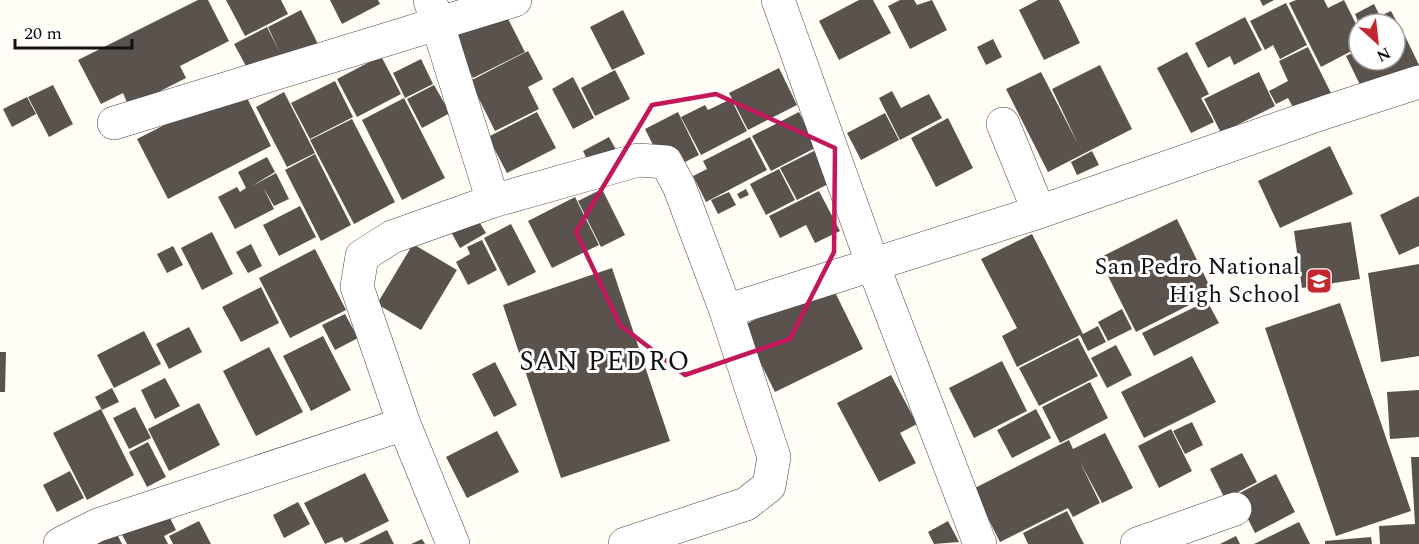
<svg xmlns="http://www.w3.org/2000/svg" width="1419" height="544" viewBox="0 0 1419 544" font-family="Spectral,serif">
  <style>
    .building { fill: #5a524d }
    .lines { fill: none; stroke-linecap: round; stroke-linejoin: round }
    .minor-casing { stroke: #444; stroke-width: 34 }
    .minor { stroke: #fff; stroke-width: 33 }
    .marked { fill: none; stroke: #c2185b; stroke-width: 4.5; stroke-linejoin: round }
    .labels { text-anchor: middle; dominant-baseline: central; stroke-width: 6; stroke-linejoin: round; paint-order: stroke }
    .poi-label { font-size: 24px; fill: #111; stroke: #fff; text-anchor: end }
    .quarter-label { font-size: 27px; letter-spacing: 1.5px; fill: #111; stroke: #fff }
  </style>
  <rect width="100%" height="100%" fill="#fffdf5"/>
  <path class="building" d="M198,0H208L229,41L180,66L186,78L129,107L123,93L101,104L78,60Z
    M226,0H281L288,14L245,36Z
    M330,0H378L380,4L342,24Z
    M859,0H873L891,33L839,60L819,21Z
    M900,0H914L917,5L932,0L947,30L910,49L888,6Z
    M1038,0H1059L1080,43L1044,60L1019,10Z
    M1260,0H1274L1263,6Z
    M1296,0H1324L1328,8L1344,0L1359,30V47L1321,67L1289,3Z
    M1286,3L1307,45L1280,59L1273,45L1265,50L1250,21Z
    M1374,4L1380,16L1391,11L1403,34L1395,38V24H1359L1355,14Z
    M301,10L319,46L253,79L234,44L267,27L280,53L268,27Z
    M623,10L645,54L612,70L590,27Z
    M504,11L525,52L473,78L452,38Z
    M1245,17L1262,50L1234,65L1230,56L1208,68L1195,43Z
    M1405,36L1419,65L1364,93L1346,56L1359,50V60H1395V41Z
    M993,39L1002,57L986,65L977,47Z
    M1308,47L1331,93L1295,111L1288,98L1276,104L1269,91L1288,81L1279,61Z
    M528,51L543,79L528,87L539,109L495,131L470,81Z
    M1187,52L1209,94L1201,98L1214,122L1191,133L1157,68Z
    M381,56L401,94L357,117L337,79Z
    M421,59L433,84L405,98L393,73Z
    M1100,65L1132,129L1048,172L1006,89L1041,72L1078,144L1052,89Z
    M779,68L797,105L748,130L729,93Z
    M615,70L630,99L595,116L581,88Z
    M1259,72L1275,106L1221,133L1204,99Z
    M573,77L594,118L573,129L552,89Z
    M335,81L353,117L310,139L291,103Z
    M53,85L73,124L49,137L28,97Z
    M434,85L450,113L422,128L407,99Z
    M241,86L271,146L168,199L137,139Z
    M892,91L901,108L929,94L942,118L900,140L879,98Z
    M284,92L315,153L287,167L256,107Z
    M27,97L36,114L12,127L3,109Z
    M404,98L445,178L402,200L362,120Z
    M731,99L747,131L701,155L681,117L705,105L708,110Z
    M537,112L556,148L507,173L488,137Z
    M678,112L699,155L683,163L660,159L645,129Z
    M799,112L817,147L771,171L752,136Z
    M885,113L899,140L861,160L847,133Z
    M948,118L973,168L936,187L911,138Z
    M352,119L395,202L354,224L310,140Z
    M609,137L620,157L593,171L583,151Z
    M750,137L767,170L706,202L693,176L707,169L703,161Z
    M1330,146L1353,194L1280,228L1258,181Z
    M816,150L832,182L797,200L780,168Z
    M1092,151L1099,165L1077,175L1071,162Z
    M315,154L351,225L321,241L285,170Z
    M267,157L275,172L252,186L276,173L289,199L274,206L263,187L274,209L235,229L218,197L237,187L240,192L246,188L238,172Z
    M779,169L795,200L766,215L750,184Z
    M602,189L625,235L601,247L578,201Z
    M746,189L749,195L740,199L737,194Z
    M819,191L840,231L815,243L806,225L780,238L769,216Z
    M729,192L736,205L718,214L711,200Z
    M1419,196V246L1399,255L1380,215Z
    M575,197L599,245L552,268L528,221Z
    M300,206L316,237L279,256L263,225Z
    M477,218L486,233L460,248L451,232Z
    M1177,219L1213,293L1136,332L1099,258Z
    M1351,222L1360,279L1302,288L1294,231Z
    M511,224L536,272L508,286L484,238Z
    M212,232L233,274L202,290L181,248Z
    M1032,234L1083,334L1098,326L1106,342L1088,351L1080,335L1017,367L1002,336L1017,328L981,259Z
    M482,240L497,270L468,285L456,262L470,254L467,247Z
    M251,244L262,266L248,273L236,252Z
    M413,244L457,270L421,330L377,304Z
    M173,246L183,265L167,273L157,254Z
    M315,249L346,310L290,338L259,278Z
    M1419,264V356L1381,362L1368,273Z
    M612,268L670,441L561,478L503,305Z
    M830,282L863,349L775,392L742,326Z
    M261,287L279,323L241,342L222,307Z
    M1207,301L1219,323L1154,356L1142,333Z
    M1340,303L1411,511L1336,536L1265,328Z
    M1122,309L1132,329L1108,341L1098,322Z
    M345,314L358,338L335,350L322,325Z
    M189,327L202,352L169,369L156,344Z
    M144,331L161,364L114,388L97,355Z
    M323,336L351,390L311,411L283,356Z
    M1078,338L1098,376L1039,406L1019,368Z
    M1116,345L1132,375L1107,388L1091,358Z
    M269,347L303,412L256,436L223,371Z
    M0,352H6L5,392H0Z
    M1192,356L1216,402L1144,438L1121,392Z
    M1002,361L1027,411L974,438L949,388Z
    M495,362L517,405L494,417L472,374Z
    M891,375L917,424L900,433L916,463L879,482L837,403Z
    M165,378L180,406L155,419L141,390Z
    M1090,382L1108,418L1060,443L1042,407Z
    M112,388L119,402L102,410L95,397Z
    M1419,390V437L1390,439L1387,392Z
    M199,403L220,445L169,471L148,429Z
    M135,407L151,438L129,449L113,418Z
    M101,409L134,475L87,500L53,433Z
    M1036,409L1051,438L1012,458L997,430Z
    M1192,422L1203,445L1185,454L1173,431Z
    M1171,429L1192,471L1159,488L1138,446Z
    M497,431L519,472L467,498L446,457Z
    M1105,433L1133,488L1102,503L1080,462L1100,503L1073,517L1068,508L1000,542L973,489L1069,440L1073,449Z
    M148,442L166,477L147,487L129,452Z
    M1242,453L1257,482L1225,499L1210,469Z
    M1411,457H1419V544H1380L1379,526L1415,524Z
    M70,471L84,498L57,512L43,485Z
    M365,473L389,521L345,543L342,537L325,544L304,503Z
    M1276,474L1295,512L1255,533L1236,495Z
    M298,502L310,524L284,538L273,515Z
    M166,510L176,530L164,536L168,544H127L121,533Z
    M1067,511L1084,544H1028L1023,533Z
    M199,521L211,544H173L169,536Z
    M948,521L959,542L934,544L928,532Z
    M1299,522L1310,544H1254Z
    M387,530L394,544H359Z
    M116,532L122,544H92Z
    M1236,536L1240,544H1220Z
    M1371,537L1372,544H1325V541Z
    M422,539L425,544H411Z"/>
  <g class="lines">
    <g class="minor-casing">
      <path id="minor" d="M430,0L493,201
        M778,0L873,265L980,544
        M114,123L515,0
        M1003,124L1039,212
        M726,311L1039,212L1326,112L1419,82
        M60,544L98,525L404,424
        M453,544L404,424L357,287L362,256L392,237L493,201L638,160L666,162L679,186L726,311L774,457L769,486L746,504L625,544
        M1137,544L1235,509"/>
    </g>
    <use href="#minor" class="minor"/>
  </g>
  <path class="marked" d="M716,94L835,148L834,252L790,339L685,375L620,325L576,232L652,105Z"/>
  <defs>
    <g id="school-square" transform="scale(1.35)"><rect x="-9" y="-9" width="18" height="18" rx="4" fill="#c4262e" stroke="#fff"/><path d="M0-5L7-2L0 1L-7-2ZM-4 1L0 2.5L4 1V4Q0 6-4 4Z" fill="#fff"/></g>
  </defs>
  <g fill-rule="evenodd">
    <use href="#school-square" x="1319" y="281"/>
  </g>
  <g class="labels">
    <g class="poi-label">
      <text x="1300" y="267">San Pedro National<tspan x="1300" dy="28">High School</tspan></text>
    </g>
    <g class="quarter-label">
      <text x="605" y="362">SAN PEDRO</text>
    </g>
  </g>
  <g transform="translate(1377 42) rotate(153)"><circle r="28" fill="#ffffff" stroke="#a0a0a0" stroke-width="1.5"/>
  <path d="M0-4.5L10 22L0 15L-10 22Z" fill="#c4262e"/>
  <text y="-9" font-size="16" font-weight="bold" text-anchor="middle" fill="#111111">N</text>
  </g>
  <path d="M15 39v9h117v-9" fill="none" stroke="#111111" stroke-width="3"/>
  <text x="24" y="39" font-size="18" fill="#111111" stroke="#ffffff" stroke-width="4.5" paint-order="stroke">20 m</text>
</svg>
